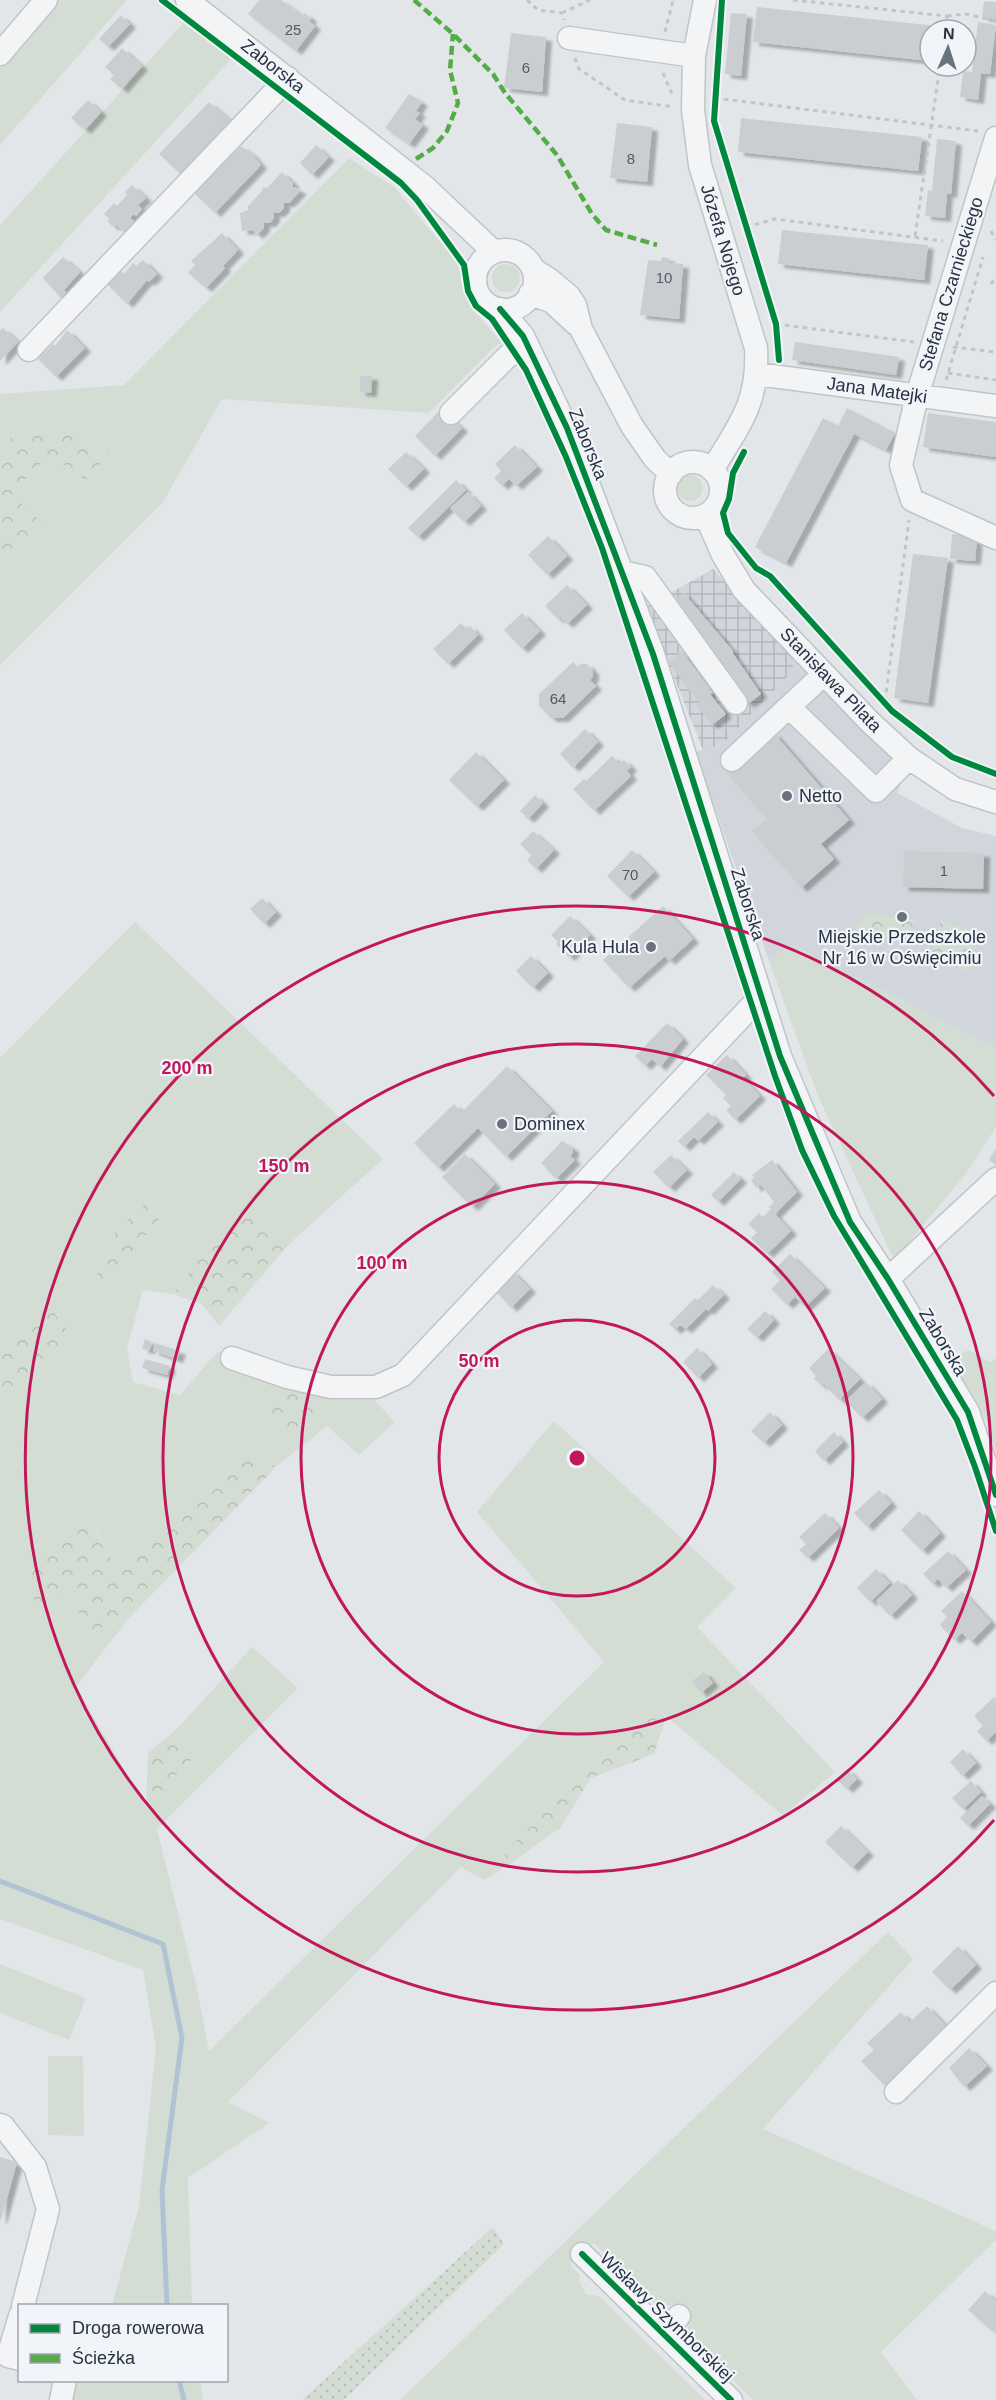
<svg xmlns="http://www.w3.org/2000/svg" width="996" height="2400" viewBox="0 0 996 2400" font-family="Arial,sans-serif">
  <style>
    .built { fill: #d1d5dc }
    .industrial { fill: url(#industrial-grid) }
    .grass { fill: #d4ddd4 }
    .forest { fill: url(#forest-crowns) }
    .garden { fill: url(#garden-dots) }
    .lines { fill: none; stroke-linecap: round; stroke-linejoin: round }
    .stream { stroke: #b0c3d5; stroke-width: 5 }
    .building { fill: #cbced1; filter: url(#shadow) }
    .minor-casing { stroke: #c1c4c7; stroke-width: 25 }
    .path { stroke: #c1c4c9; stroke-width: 3; stroke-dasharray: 4.5 4.5; stroke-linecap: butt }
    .minor { stroke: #f3f4f5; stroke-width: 22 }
    .quiet { stroke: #53ac47; stroke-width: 4.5; stroke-dasharray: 9 4.5; stroke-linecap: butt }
    .cycleway-casing { stroke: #f1f4f8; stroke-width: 10 }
    .cycleway { stroke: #00873e; stroke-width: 6 }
    .ring { fill: none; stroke: #c2185b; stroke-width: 3 }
    .poi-dot { fill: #69727d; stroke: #f1f4f8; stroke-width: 2 }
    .labels { text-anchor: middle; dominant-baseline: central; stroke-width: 4.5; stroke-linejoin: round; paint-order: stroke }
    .number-label { font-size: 15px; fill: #525a67 }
    .street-label { font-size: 18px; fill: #283343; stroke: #f1f4f8 }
    .poi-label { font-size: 18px; fill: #283343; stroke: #f1f4f8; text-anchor: start }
    .centre { fill: #c2185b; stroke: #f1f4f8; stroke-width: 3 }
    .ring-label { font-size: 18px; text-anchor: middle; font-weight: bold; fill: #c2185b; stroke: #f1f4f8; stroke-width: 4.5; stroke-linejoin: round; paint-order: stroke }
  </style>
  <defs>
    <pattern id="industrial-grid" width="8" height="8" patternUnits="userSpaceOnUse" patternTransform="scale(1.5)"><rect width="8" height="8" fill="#d1d5dc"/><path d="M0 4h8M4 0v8" fill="none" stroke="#b3b7be"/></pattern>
    <pattern id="forest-crowns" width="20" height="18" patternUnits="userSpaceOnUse" patternTransform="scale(1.5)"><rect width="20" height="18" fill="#d4ddd4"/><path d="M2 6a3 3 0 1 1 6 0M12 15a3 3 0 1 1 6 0" fill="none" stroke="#b6beb7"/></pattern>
    <pattern id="garden-dots" width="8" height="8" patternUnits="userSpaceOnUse" patternTransform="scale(1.5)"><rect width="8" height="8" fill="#d4ddd4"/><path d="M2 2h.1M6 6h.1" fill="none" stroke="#b6beb7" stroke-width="1.8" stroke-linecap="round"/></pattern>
    <filter id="shadow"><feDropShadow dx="6" dy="4" stdDeviation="1.5" flood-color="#0004"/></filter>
  </defs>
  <rect width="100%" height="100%" fill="#e3e6e9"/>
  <path class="built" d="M797,659L906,772L897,793L962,828L996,836V1048L792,945L769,961L695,752L721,745Z"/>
  <path class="industrial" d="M713,569L797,659L787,677L721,745L703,750L646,607Z"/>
  <path class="grass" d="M56,0H127L0,145V65Z
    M185,21L232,58L0,312V225Z
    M349,158L394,187L457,262L472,309L502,343L494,347L429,413L222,399L163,502L0,665V394L124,385Z
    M492 278a14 14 0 1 1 28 0a14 14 0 1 1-28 0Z
    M677 488a13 13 0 1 1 26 0a13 13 0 1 1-26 0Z
    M135,922L383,1159L290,1243L259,1219H230L173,1294L143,1290L127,1348L133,1382L180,1395L217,1352L356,1381L395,1422L359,1455L327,1426L276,1467L249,1447L118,1572L95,1528L70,1594L88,1632L128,1619L76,1687L146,1807L197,1754L176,1730L252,1647L298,1688L157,1829L196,1984L209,2051L604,1662L477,1512L554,1421L736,1588L697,1627L835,1772L783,1816L653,1705L504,1853L509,1865L484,1880L461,1867L228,2102L269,2123L188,2178L192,2305H112L139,2206L156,2048L143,1970L0,1919V1058Z
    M792,945L996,1048V1127L965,1175L894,1260L818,1096L769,961Z
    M969,1350L990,1362L996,1358V1453L988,1424L950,1358Z
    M888,1932L913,1959L763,2129L996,2231V2240L881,2352L917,2400H753L686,2333L690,2320L673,2304L663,2307L657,2306L594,2243L570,2265L580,2275L579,2281L586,2294L599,2296L705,2400H400Z
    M0,1964L86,1998L69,2040L0,2013Z
    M48,2056H83L84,2136L48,2135Z
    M73,2380L200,2381L203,2400H69Z"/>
  <path class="forest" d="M21,430L75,434L109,454L86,480L49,454L11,495L43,523L0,558V446Z
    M868,912L916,920L910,931L894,928L882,943L854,927Z
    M941,921L976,931L968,972L931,959Z
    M152,1198L164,1213L105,1284L95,1281L116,1231Z
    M230,1219H259L290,1243L219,1326L202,1304L173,1294Z
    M49,1306L70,1335L0,1406V1356Z
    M292,1388L310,1393L314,1416L290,1444L270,1413Z
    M249,1447L276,1467L128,1619L88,1632L70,1594L37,1616L27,1568L75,1520L94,1528L118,1571Z
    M653,1705L666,1718L654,1754L591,1778L561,1827L509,1865L504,1853Z
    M176,1730L197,1754L146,1807L148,1753Z"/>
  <path class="garden" d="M493,2227L504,2244L344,2400H302Z"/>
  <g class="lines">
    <path class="stream" d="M0,1881L163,1944L182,2038L162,2190L167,2306
      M179,2380L184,2400"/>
  </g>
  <path class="building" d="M259,0H281L303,16L305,13L311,18L309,21L315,26L296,51L248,14Z
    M984,1L996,2V19L982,17Z
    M757,7L937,26V30H930V61L753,42Z
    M731,13L747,14L741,76L725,74Z
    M121,15L130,24L108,47L99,39Z
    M978,22L996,25L990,74L981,73L978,100L960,97L963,71L972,72Z
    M511,33L546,37L542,92L504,88Z
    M122,48L142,66L122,89L110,79L114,75L105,67Z
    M409,94L422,102L416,111L420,113L415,119L423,125L409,144L385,128Z
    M88,100L101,112L85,130L71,118Z
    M209,102L232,122L183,176L159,154Z
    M741,118L922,137L918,171L738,152Z
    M617,123L652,127L647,182L610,178Z
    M937,139L956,141L951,194L947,193L945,218L925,216L928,190L932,191Z
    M316,145L329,157L312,175L300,163Z
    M241,146L252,154L261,165L215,213L195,194L205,181Z
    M282,172L293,183V187L301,190L289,203H284V208L279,213H274V218L270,223H264V228L257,235L252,230L242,231L240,213L248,210V206L262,191L263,187L267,188Z
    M132,185L146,198L138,205L142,209L136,216L134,214L130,218L135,222L125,233L116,225L112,226L108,222L109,218L104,214L114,203L117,206L127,195L125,192Z
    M782,230L928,245L924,280L778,264Z
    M222,233L238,250L223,266L225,268L206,288L188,273L195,265L191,261Z
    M63,257L80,272L64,290L66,292L61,298L43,278Z
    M662,257L669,258V263L683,264L679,319L640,315L648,260L661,261Z
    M143,260L157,274L149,282L147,280L127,304L108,285L121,271L124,274L133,263L136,266Z
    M3,328L18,342L0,361V331Z
    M67,330L85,348L56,377L38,359L53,344L55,346Z
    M795,342L899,357L896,375L792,360Z
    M360,376H372L371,393L360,392Z
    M847,408L895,433L886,450L854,434L786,563L755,547L823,418L838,426Z
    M441,409L462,428L435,456L415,436Z
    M928,413L996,422V457L923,447Z
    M515,445L537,467L516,486L509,479L502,486L494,478L501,471L495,464Z
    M406,452L424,469L406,487L388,469Z
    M456,480L466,490L418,537L408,528Z
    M468,492L481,506L464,522L450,508Z
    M952,534L977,537L975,561L950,559Z
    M548,536L567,556L547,575L528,555Z
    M913,554L948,558L928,703L894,698Z
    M567,585L587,605L567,624L560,617L558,619L545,606Z
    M684,593L733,651L732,652L761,694L748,704L670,603Z
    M522,613L540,631L522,649L504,630Z
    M461,623L467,629L470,626L478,635L448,664L433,649Z
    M682,651L713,693L710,694L726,714L712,725L696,705L699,703L669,662Z
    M573,662L578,667L581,664H587L593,671V677L590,680L596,686L563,718H551L539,706V694Z
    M585,729L598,742L573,768L560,754Z
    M774,733L849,820L821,844L834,859L801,888L752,831L767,819L727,773Z
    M476,752L504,780L477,807L449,780Z
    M612,756L620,764L624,760L631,767L627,771L631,776L594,811L573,789L584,779L586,781Z
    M535,795L543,803L528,819L520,811Z
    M533,831L554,850L536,869L527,860L531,855L520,844Z
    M632,850L654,872L628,897L607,876Z
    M904,851L984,853L983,889L903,887Z
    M262,898L276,912L264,924L250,909Z
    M663,906L693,939L669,961L665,956L629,988L603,960Z
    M570,916L590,935L569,957L556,944L558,942L551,935Z
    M531,956L548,973L533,988L516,971Z
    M667,1023L683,1039L660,1067L652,1059L645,1066L635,1056Z
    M727,1055L746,1075L743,1078L760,1096L735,1120L726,1110L731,1106L723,1098L726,1095L706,1075Z
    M507,1066L552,1111L506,1157L478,1128L438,1168L414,1143L454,1104L462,1112Z
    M708,1112L718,1122L698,1141L694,1137L684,1147L678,1141Z
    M562,1141L573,1148V1153L570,1156L575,1160L556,1179L541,1163Z
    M996,1148V1165L989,1160Z
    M465,1154L495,1184L472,1207L442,1177Z
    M671,1155L687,1170L669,1188L653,1172Z
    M772,1160L797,1192L775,1214L791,1231L767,1254L751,1238L757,1232L748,1224L759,1213L763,1217L771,1209L769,1207L774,1202L760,1184L756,1188L751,1180L754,1178L752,1175Z
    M734,1172L741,1179L718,1202L711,1195Z
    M790,1254L825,1288L805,1307L795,1297L787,1305L771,1289L780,1280L772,1272Z
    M511,1270L530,1289L511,1308L493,1288Z
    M713,1285L724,1295L708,1311L706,1309L686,1329L680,1325L675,1330L669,1324L695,1298L698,1300Z
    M765,1311L774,1320L757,1338L747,1329Z
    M145,1339L152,1342L149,1350L142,1349Z
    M155,1343L180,1351L177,1359L153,1351Z
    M697,1348L712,1364L698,1378L683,1362Z
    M828,1349L860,1379L839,1400L824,1384L822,1386L814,1379L816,1376L809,1368Z
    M145,1359L170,1366L167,1375L142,1368Z
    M866,1382L882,1399L862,1418L846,1401Z
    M770,1412L782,1425L764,1443L751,1431Z
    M834,1432L843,1442L824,1461L815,1451Z
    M879,1490L891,1503L867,1527L854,1513Z
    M919,1511L940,1533L922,1551L901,1530Z
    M825,1513L839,1528L808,1558L799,1550L806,1544L799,1537Z
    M948,1551L966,1570L946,1588L938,1579L933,1584L923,1574Z
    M876,1569L890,1583L870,1602L857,1588Z
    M898,1580L912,1595L890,1616L876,1601Z
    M962,1591L991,1622L971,1642L962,1633L954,1640L940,1625L947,1617L941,1611Z
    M704,1672L713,1683L701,1693L692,1681Z
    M994,1697L996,1699V1732L986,1741L977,1731L983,1726L974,1716Z
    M963,1749L976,1763L962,1776L950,1762Z
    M847,1769L857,1779L847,1789L837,1780Z
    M971,1781L981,1792L963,1809L952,1798Z
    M982,1796L990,1804L968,1826L960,1818Z
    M841,1826L868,1852L852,1868L825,1842Z
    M958,1946L976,1965L950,1990L932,1972Z
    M927,2006L947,2027L885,2086L861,2061L874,2050L867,2043L901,2012L910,2022Z
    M969,2048L987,2066L964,2087L949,2068Z
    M0,2157L17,2162L1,2220L0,2219Z
    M985,2291L996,2301V2334L968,2310Z"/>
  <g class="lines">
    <g class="minor-casing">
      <path id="minor" d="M187,0L425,187L494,252
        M705,0L694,56L693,110L700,165L756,348C759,403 739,425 712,470
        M569,38L694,56
        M0,54L46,0
        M996,138L917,396L901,465L912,500L996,538
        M475 280a30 30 0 1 1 60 0a30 30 0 1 1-60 0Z
        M533,269L550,280L569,296L575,305L581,329L632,426L655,459L671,474
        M530,294L551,301L576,324
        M500,309L523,336L567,428L653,654L780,1056L850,1222L888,1279L968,1412L996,1495
        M29,350L288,78
        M758,374L996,406
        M451,413L509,355L529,351
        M665 490a28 28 0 1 1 56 0a28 28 0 1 1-56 0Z
        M706,516L723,555L744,590L870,722L909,758L955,789L996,802
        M622,572L645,577L736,703
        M789,707L876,791L909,758
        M732,760L824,674
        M888,1279L996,1179
        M232,1358L287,1377L331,1387H376L403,1375L761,996
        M896,2092L996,1993
        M0,2125L3,2126L35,2167L48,2209L23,2306
        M582,2254L731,2400
        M20,2316L8,2356L20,2359
        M663,2333L679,2316
        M61,2400L65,2380"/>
    </g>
    <path class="path" d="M527,0L538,10L562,13L564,20
      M793,0L947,16L945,30
      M562,13L590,0
      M947,16L966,14L996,21
      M665,32L673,0
      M575,58L579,69L625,100L674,107
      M663,73L672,94
      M715,98L978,131
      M746,227L775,219L943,241
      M991,231L996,240
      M915,236L940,66
      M991,284L996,277
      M776,324L914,342
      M953,347L996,352
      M948,373L996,380
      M946,380L983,257
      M885,701L909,520"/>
    <use href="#minor" class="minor"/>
    <path class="quiet" d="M414,0L453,34L493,74L505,93L557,155L592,214L606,230L657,245
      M416,159L433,148L447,131L458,103L450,70L453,34"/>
    <g class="cycleway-casing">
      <path id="cycleway" d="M162,0L401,183L417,200L464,265L468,291L476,306L492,319L526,370L566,457L602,548L775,1076L802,1150L834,1216L957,1420L975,1467L996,1531
        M722,0L714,121L776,324L779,360
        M500,309L523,336L567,428L653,654L780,1056L850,1222L888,1279L968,1412L996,1495
        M744,452L733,473L729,499L723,513L728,533L756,568L770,576L892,711L952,757L996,774
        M582,2254L731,2400"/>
    </g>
    <use href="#cycleway" class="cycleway"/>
  </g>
  <g class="ring">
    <circle cx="577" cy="1458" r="138"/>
    <circle cx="577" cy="1458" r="276"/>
    <circle cx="577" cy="1458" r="414"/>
    <path d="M994 1820A552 552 0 1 1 994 1096"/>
  </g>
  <g class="poi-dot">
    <circle cx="787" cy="796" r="6"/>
    <circle cx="902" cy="917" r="6"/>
    <circle cx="651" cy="947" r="6"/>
    <circle cx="502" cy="1124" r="6"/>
  </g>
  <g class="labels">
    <g class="number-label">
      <text x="293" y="29">25</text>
      <text x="526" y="67">6</text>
      <text x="631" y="158">8</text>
      <text x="664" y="277">10</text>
      <text x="558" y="698">64</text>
      <text x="944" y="870">1</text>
      <text x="630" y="874">70</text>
    </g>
    <g class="street-label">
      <text transform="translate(273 66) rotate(38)">Zaborska</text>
      <text transform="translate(723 240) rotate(73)">Józefa Nojego</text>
      <text transform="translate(951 284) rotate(-73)">Stefana Czarnieckiego</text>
      <text transform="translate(877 390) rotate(8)">Jana Matejki</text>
      <text transform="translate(588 444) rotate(68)">Zaborska</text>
      <text transform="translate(831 680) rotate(46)">Stanisława Pilata</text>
      <text transform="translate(748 904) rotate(72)">Zaborska</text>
      <text transform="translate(943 1342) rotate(59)">Zaborska</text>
      <text transform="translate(667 2317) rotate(44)">Wisławy Szymborskiej</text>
    </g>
    <g class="poi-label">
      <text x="799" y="796">Netto</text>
      <text x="902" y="937" text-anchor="middle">Miejskie Przedszkole<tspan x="902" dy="21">Nr 16 w Oświęcimiu</tspan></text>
      <text x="639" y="947" text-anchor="end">Kula Hula</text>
      <text x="514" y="1124">Dominex</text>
    </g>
  </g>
  <circle cx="577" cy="1458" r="9" class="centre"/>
  <g class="ring-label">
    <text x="187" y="1074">200 m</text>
    <text x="284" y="1172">150 m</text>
    <text x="382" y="1269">100 m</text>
    <text x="479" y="1367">50 m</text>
  </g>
  <rect x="18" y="2304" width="210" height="78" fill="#f1f4f8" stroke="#a1a7b0" stroke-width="1.5"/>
  <rect x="30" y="2324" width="30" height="9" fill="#00873e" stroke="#a1a7b0" stroke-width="1.5"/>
  <text x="72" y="2334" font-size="18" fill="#283343">Droga rowerowa</text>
  <rect x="30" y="2354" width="30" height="9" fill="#53ac47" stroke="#a1a7b0" stroke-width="1.5"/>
  <text x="72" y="2364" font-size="18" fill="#283343">Ścieżka</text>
  <g transform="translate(948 48) rotate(3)"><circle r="28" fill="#f1f4f8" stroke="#a1a7b0" stroke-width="1.5"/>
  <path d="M0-4.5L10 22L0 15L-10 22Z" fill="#69727d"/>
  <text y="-9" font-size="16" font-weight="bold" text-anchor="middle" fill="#283343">N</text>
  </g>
</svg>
